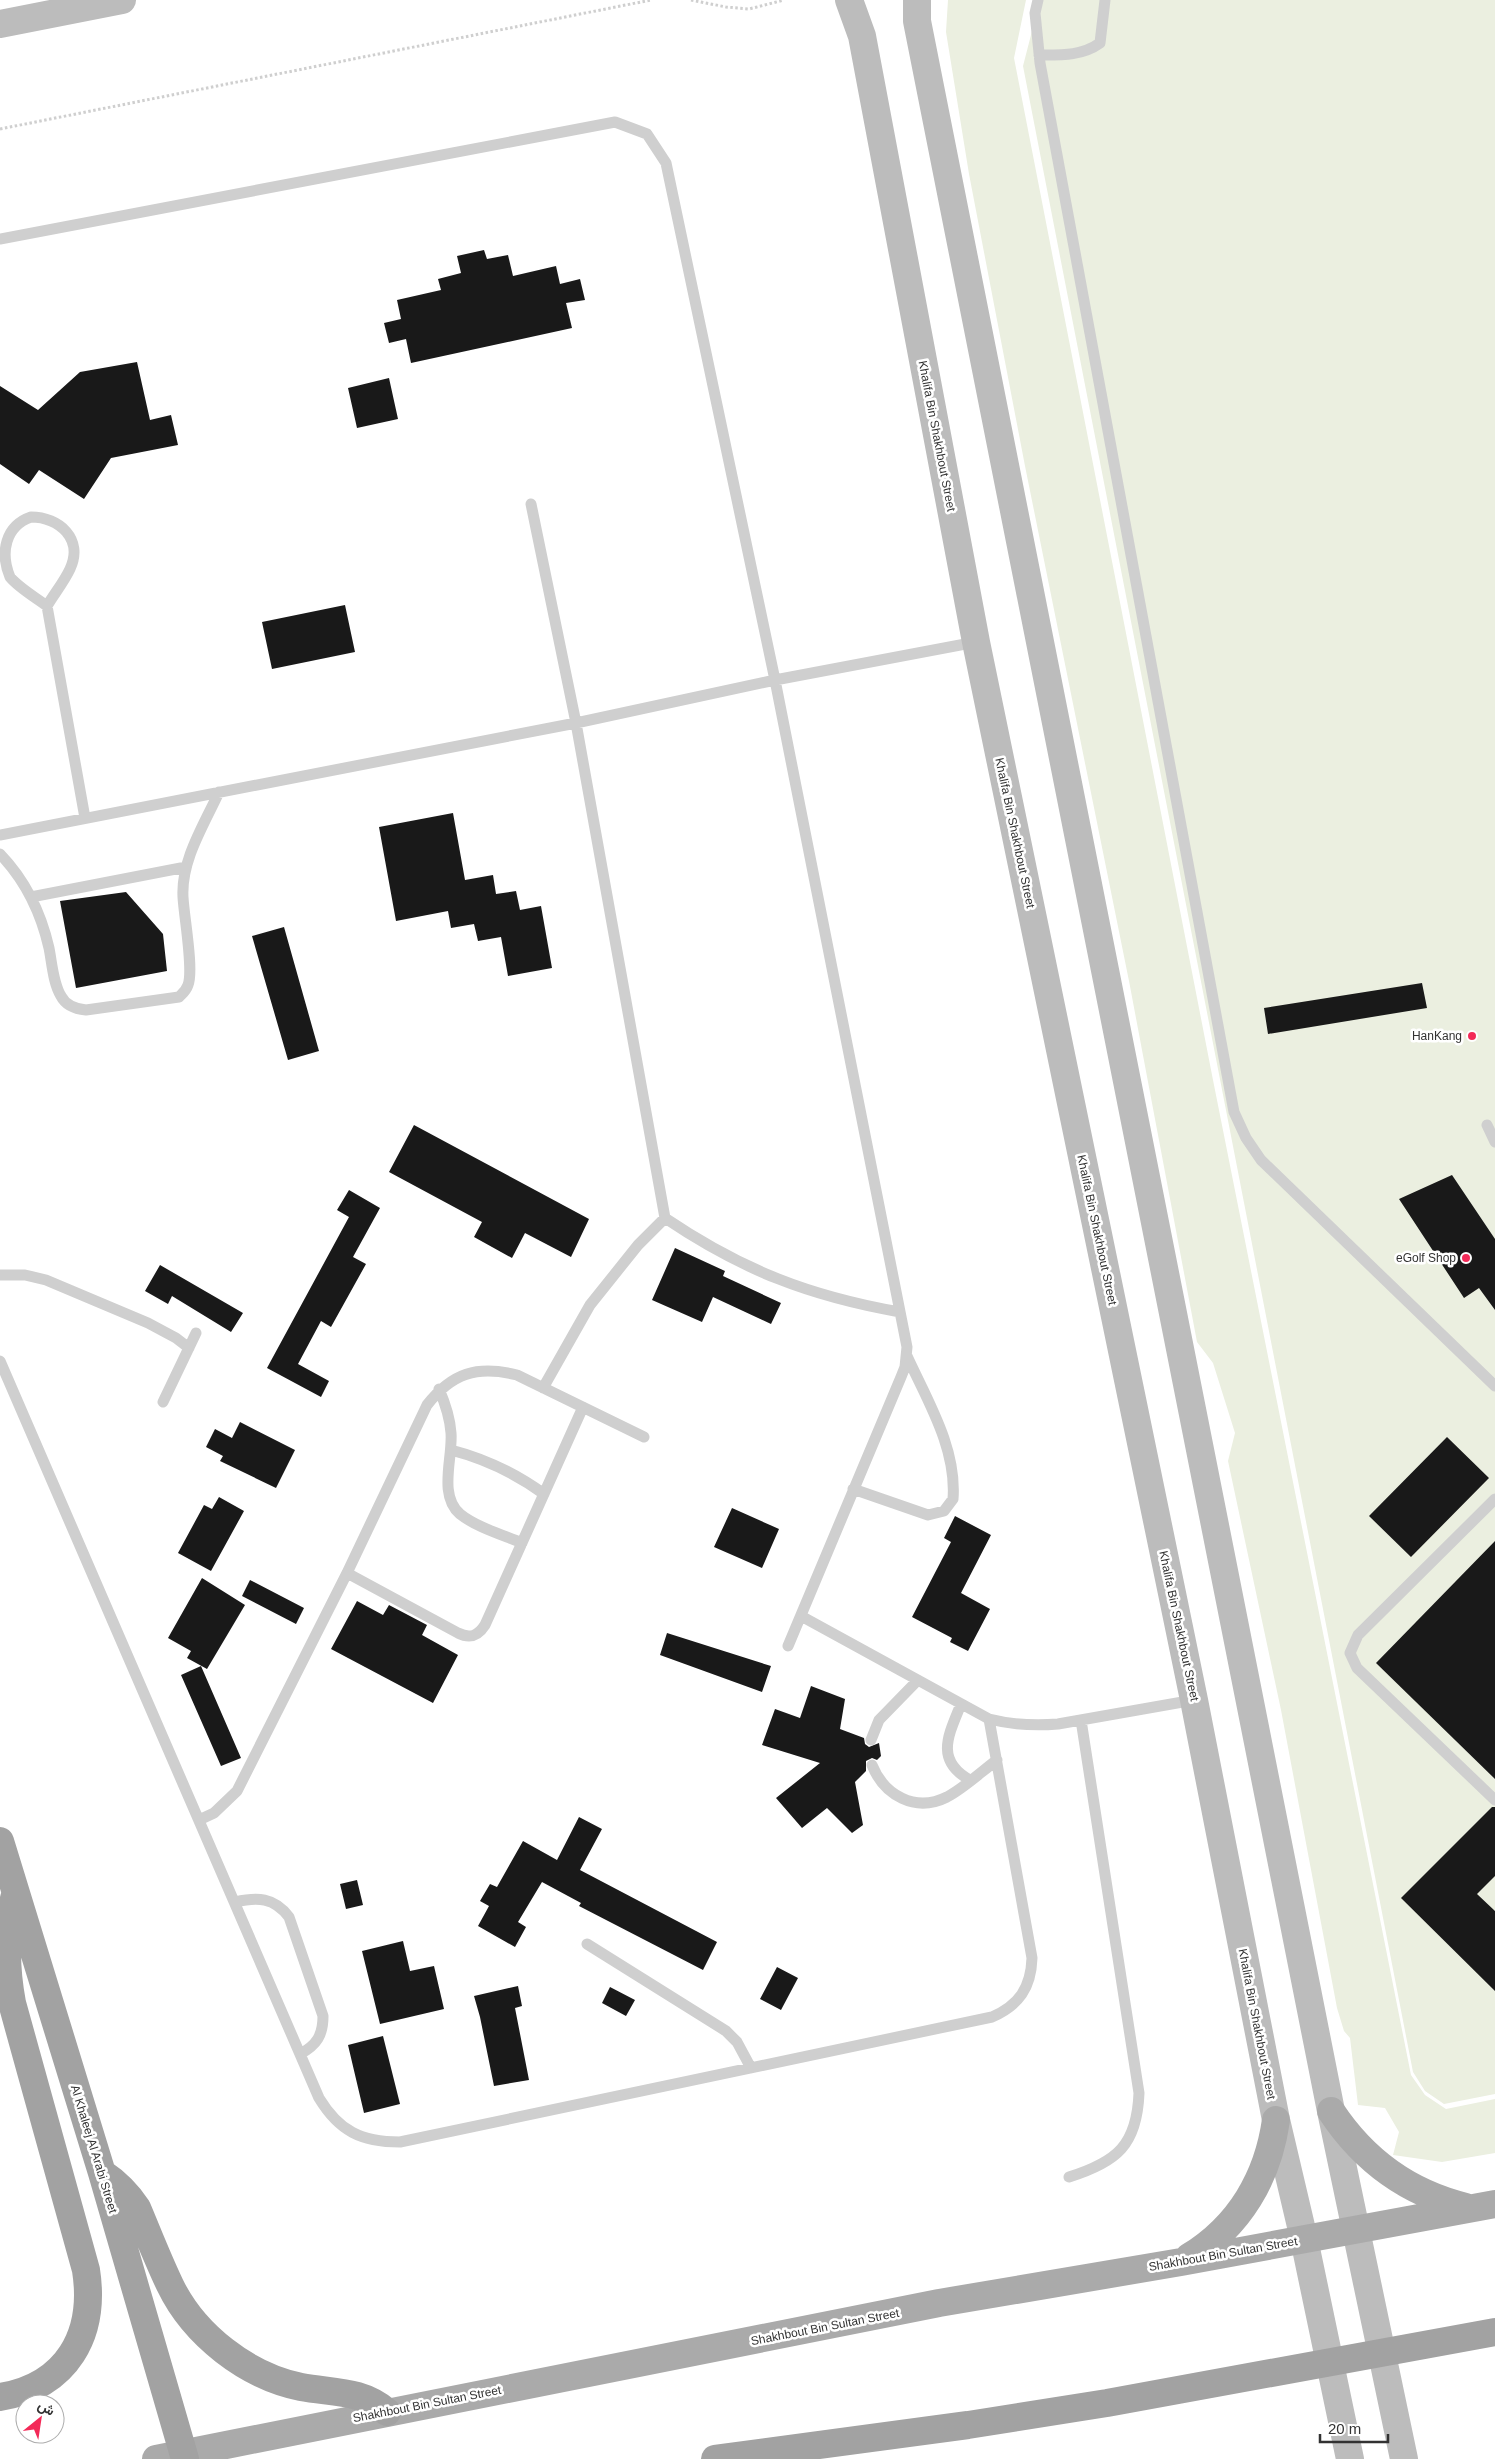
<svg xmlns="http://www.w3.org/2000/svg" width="1495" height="2459" viewBox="0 0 1495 2459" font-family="Helvetica,Vazirmatn,sans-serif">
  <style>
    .green { fill: #ebefe0 }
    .building { fill: #191919 }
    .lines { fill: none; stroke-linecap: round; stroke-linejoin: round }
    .path { stroke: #cfcfcf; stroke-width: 3; stroke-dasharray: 2.5 2.5; stroke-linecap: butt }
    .service { stroke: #cfcfcf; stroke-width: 11 }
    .secondary { stroke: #bcbcbc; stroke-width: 28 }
    .primary { stroke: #aaa; stroke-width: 28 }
    .trunk { stroke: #a2a2a2; stroke-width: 28 }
    .trunk-bridge { stroke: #a2a2a2; stroke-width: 28 }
    .poi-dot { fill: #f32a58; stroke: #fff; stroke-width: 2 }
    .labels { text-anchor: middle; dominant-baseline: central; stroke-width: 5; stroke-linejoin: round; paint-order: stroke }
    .street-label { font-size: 12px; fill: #323232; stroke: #fff }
    .poi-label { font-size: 12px; fill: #323232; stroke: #fff; text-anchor: end }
  </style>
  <rect width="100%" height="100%" fill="#fff"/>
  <path class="green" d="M948,0H1026L1014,58L1213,1080L1411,2075L1425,2095L1446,2109L1495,2099V2153L1442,2162L1393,2155L1399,2132L1385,2108L1358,2105L1350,2038L1344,2031L1337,2008L1281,1710L1228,1461L1235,1433L1213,1363L1197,1342L1129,981L1025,466L969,174L946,32Z
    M1040,0H1495V2094L1444,2104L1425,2091L1413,2072L1023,66Z"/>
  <path class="building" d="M484,250L487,259L508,255L513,276L556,266L560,284L580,279L585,300L566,303L572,328L411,363L406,339L389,343L384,323L401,319L397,300L441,290L438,279L461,273L457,256Z
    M137,362L150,420L171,415L178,445L111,458L84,499L39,470L29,484L0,464V386L38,410L80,372Z
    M389,378L398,419L357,428L348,388Z
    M345,605L355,652L272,669L262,622Z
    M453,813L465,880L493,875L496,894L516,891L520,910L541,906L552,968L508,976L501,937L478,941L474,924L451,928L448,911L396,921L379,827Z
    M126,892L163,934L167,971L76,988L60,901Z
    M284,927L319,1051L288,1060L252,936Z
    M1422,983L1427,1008L1268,1034L1264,1008Z
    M414,1125L589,1219L571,1257L525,1233L512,1258L474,1237L482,1222L389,1172Z
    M1452,1175L1495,1239V1310L1479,1288L1464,1298L1399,1199Z
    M349,1190L380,1208L353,1257L366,1264L331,1327L321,1321L298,1364L329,1381L321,1397L267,1368L349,1217L337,1210Z
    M675,1248L725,1271L723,1276L781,1303L771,1324L713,1297L702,1322L652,1300Z
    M160,1265L243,1313L231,1332L172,1296L168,1304L145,1291Z
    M240,1422L295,1450L276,1488L220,1461L223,1456L206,1447L215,1429L232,1438Z
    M1447,1437L1489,1478L1411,1557L1369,1516Z
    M219,1497L244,1511L211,1571L178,1553L204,1505L212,1509Z
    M732,1508L779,1529L762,1568L714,1547Z
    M955,1516L991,1535L961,1593L990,1609L968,1651L950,1642L952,1638L912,1617L951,1542L944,1538Z
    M1495,1541V1779L1376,1663Z
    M202,1578L245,1605L207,1669L187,1658L191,1651L168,1638Z
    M250,1580L304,1608L296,1624L242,1596Z
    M357,1601L383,1615L389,1605L427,1625L422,1635L458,1655L433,1703L331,1649Z
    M667,1633L771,1666L762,1692L660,1655Z
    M201,1666L241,1758L221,1766L181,1675Z
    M811,1686L845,1699L840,1729L864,1738L865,1744L869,1747L879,1743L881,1756L877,1760L872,1758L866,1761V1771L855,1782L863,1825L852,1833L827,1808L802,1828L776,1798L820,1763L762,1745L775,1709L800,1718Z
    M1492,1807H1495V1876L1477,1894L1495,1911V1991L1401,1898Z
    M579,1817L602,1829L580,1870L717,1942L703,1970L579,1906L581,1903L542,1882L518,1922L526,1927L515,1947L478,1926L489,1906L480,1901L490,1884L497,1887L523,1841L557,1860Z
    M357,1880L363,1905L346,1909L340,1884Z
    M403,1941L410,1971L434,1966L444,2009L380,2024L362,1951Z
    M777,1967L798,1978L781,2010L760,1999Z
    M518,1986L522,2006L515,2008L529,2080L494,2086L480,2017L474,1996Z
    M610,1987L635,2000L626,2016L602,2003Z
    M383,2036L400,2104L364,2113L348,2045Z"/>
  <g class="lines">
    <path class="path" d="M691,0L726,7L749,9L784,0
      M0,129L651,0"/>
    <path class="service" d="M1038,0L1035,13L1040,63L1234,1112L1246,1138L1261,1160L1495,1386
      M1039,55C1061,55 1082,56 1100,43L1105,0
      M0,239L615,122L647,134L666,163L775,680L907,1347L905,1367L901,1377L788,1646
      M531,504L576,723L665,1218C742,1270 809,1296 900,1312
      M31,517C59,517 84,539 70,569C64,582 54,594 47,606C35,597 19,588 10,577C0,553 5,526 31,517Z
      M47,606L85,818
      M0,835L576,723L775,680L976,642
      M0,854C25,880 41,913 49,948C52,963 53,983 61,996C66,1006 76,1009 86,1010L179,997C183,993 186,991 188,985C194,970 184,917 183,897C181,860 204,825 219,792
      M31,897L186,867
      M1487,1125L1495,1142
      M0,1275H25L46,1280L148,1323L176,1338L189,1348
      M0,1361L319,2098C339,2131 361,2142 400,2142L992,2017C1019,2005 1031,1988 1032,1958L989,1719
      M543,1388L590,1305L638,1245L665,1218
      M439,1389C445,1403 450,1417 451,1433C453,1458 438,1495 460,1514C476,1527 503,1535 522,1543
      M163,1402L196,1333
      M451,1450C486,1459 515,1473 544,1494
      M853,1489L928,1515L944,1511L953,1499C957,1448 927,1400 907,1356
      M1495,1499L1358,1635L1350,1653L1357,1668L1495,1800
      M347,1573L458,1633C470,1639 478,1636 485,1625L583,1407
      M801,1616L989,1719C1013,1725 1034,1726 1058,1724L1194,1700
      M961,1704C949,1734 934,1760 970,1780
      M871,1740L879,1720L918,1680
      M872,1765C884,1795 915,1813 947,1797C964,1788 981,1772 997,1760
      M199,1820L214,1813L237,1791L347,1573L427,1405C452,1373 477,1365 517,1375L644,1437
      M235,1902C257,1897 274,1897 289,1917L323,2016C323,2035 317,2045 300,2054
      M587,1944L726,2031L737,2042L751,2068
      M1069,2177C1117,2162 1137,2145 1139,2093L1081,1720"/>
    <path class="secondary" d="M849,0L862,36L976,642L1194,1700L1276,2120L1304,2239L1350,2459
      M917,0V21L1331,2111L1404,2459
      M0,24L122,0"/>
    <path class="primary" d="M1331,2111C1364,2161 1408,2193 1466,2207
      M1189,2257C1240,2226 1268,2177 1276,2120
      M156,2459L939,2303L1181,2262L1495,2204"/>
    <path class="trunk" d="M0,1841L102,2173L185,2459
      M102,2173C117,2183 127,2193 137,2208C148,2234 158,2260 170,2285C194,2335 247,2376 301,2387C333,2393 362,2390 387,2412
      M0,2397C67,2386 96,2335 86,2270L12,2003C5,1965 5,1932 15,1895"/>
    <path class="trunk-bridge" d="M715,2459L968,2425L1107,2403L1495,2332"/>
  </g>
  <g class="poi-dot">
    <circle cx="1472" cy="1036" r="5"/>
    <circle cx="1466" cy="1258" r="5"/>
  </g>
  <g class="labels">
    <g class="street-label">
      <text transform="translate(937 436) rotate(79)">Khalifa Bin Shakhbout Street</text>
      <text transform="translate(1015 833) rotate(78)">Khalifa Bin Shakhbout Street</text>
      <text transform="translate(1097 1230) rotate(78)">Khalifa Bin Shakhbout Street</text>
      <text transform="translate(1179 1626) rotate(78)">Khalifa Bin Shakhbout Street</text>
      <text transform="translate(1257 2024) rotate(79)">Khalifa Bin Shakhbout Street</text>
      <text transform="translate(94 2149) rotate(73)">Al Khaleej Al Arabi Street</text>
      <text transform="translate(1223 2254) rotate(-10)">Shakhbout Bin Sultan Street</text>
      <text transform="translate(825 2327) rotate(-11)">Shakhbout Bin Sultan Street</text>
      <text transform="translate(427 2404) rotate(-11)">Shakhbout Bin Sultan Street</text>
    </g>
    <g class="poi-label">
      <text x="1462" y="1036">HanKang</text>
      <text x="1456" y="1258">eGolf Shop</text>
    </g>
  </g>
  <g transform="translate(40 2419) rotate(30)"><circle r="24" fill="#ffffff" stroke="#adadad"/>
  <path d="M0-4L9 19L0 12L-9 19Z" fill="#f32a58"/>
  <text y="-8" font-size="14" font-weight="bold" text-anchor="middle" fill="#323232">ش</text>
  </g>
  <path d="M1320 2434v8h68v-8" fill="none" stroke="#323232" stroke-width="2.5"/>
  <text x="1328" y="2434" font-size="15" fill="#323232" stroke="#ffffff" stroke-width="4" paint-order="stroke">20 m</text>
</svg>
